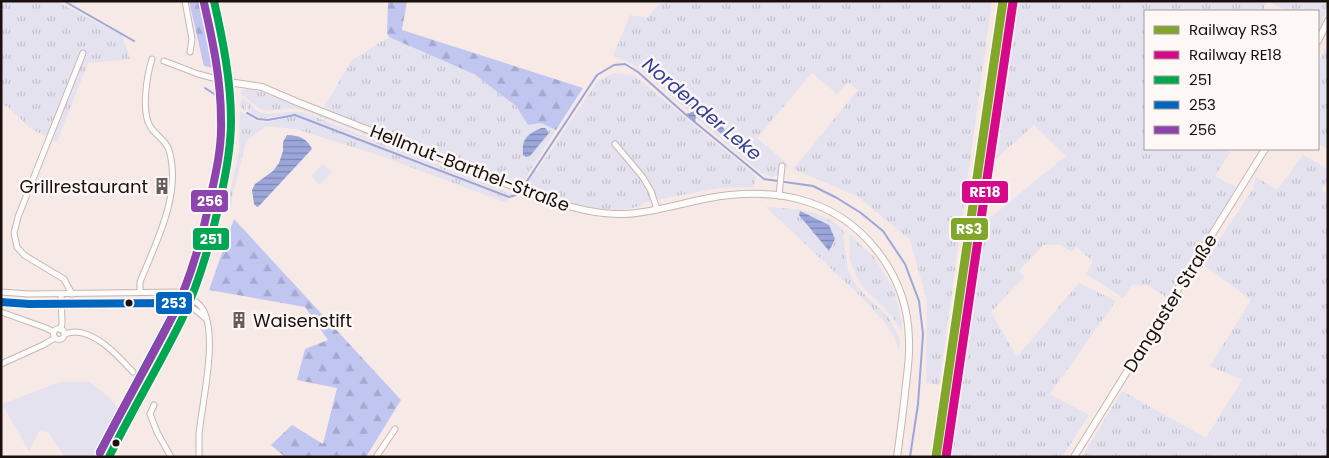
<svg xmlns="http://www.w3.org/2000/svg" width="1329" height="458" viewBox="0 0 1329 458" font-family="Poppins,sans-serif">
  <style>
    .grass { fill: url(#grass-tufts); fill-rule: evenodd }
    .forest { fill: url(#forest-firs) }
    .park { fill: #e4e2ee }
    .water { fill: url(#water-rules) }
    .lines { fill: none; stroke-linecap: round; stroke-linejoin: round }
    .stream { stroke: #9ca6db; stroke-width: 2 }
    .minor-casing { stroke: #c4b8b6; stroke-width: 7 }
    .tertiary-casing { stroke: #c4b8b6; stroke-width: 8 }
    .primary-casing { stroke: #c4b8b6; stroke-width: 9 }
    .minor { stroke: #fefcfb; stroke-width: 5 }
    .tertiary { stroke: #fefcfb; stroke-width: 6 }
    .primary { stroke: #fefcfb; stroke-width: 8 }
    .bus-1-casing { stroke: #fdf7f6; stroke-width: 11 }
    .bus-2-casing { stroke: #fdf7f6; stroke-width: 11 }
    .bus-3-casing { stroke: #fdf7f6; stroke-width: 11 }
    .bus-1 { stroke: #00a651; stroke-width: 8 }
    .bus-2 { stroke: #0065bd; stroke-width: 8 }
    .bus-3 { stroke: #8e44ad; stroke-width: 8 }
    .rail-1-casing { stroke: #fdf7f6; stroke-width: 12 }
    .rail-2-casing { stroke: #fdf7f6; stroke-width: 12 }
    .rail-1 { stroke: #82a62a; stroke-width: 9 }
    .rail-2 { stroke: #d7098b; stroke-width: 9 }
    .bus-dot { fill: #1a100e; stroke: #fdf7f6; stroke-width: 2 }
    .labels { text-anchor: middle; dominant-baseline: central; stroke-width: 5; stroke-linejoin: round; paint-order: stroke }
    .street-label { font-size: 18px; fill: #1a100e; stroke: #fdf7f6 }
    .poi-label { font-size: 18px; fill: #1a100e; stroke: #fdf7f6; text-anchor: end }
    .water-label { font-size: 19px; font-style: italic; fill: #303e98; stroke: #fdf7f6 }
    .line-badge { stroke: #fdf7f6; stroke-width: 2 }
    .badge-label { font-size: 14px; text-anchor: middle; font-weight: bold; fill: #fff }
  </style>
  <defs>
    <pattern id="grass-tufts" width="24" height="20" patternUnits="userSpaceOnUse" patternTransform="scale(1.25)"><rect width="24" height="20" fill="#e4e2ee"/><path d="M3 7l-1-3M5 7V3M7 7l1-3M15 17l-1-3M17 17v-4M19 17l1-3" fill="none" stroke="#c3c1cb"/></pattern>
    <pattern id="forest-firs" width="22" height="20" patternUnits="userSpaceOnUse" patternTransform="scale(1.25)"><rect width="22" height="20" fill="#c1c6f1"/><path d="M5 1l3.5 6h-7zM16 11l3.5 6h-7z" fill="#a5a9cd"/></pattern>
    <pattern id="water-rules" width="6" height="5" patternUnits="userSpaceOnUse" patternTransform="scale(1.25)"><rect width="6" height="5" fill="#9ca6db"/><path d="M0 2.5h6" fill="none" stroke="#7e86b0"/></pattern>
  </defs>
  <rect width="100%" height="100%" fill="#f7e9e6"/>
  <path class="grass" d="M1,1H56L122,35L130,59L88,63L57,142L30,128L7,106L1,104Z
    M662,1H992L939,385L926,383L927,301L910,240L857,196L793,169L858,90L848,82L837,94L812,73L757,138L789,165L778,175L772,177L760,172L633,64L613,56L630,15L647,18ZM675,92H684L693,107L700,112L718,121L728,136V139L707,121L694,111Z
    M1015,1H1266L1263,11H1145V149H1232L1215,176L1236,187L1169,299L1147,285L1133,284L1123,298L1086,274L1093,261L1076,247L1072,252L1061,245H1043L1019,271L1024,277L991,312L1017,357L1079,283L1116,301L1050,394L1089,415L1062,457H949L981,225L1066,156L1034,125L991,163Z
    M1267,1H1328L1321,27L1318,26V11H1287Z
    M389,37L474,74L516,106L528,125L541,123L556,130L522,183L518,181L515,183L517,178L515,177L513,178L511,182L435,151V146L433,145L429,149L326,109L324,107L352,60Z
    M1328,44V149L1318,143V63Z
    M614,73L634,75L756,176L754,187L719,188L645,202C632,215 589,208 572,203C561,201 550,196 538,192L537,190V187L534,185L531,189V187L526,185L535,170L537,171L598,81Z
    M247,89L259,91L510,188L511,190L300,109C288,107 276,112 264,110C255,108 249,98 241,95V91Z
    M243,98C249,102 253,108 259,112C270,117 290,109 305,113L515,195L513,196L509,195L364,139L296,114L266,118L257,117L248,111L247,104H246V111L240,107L241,99Z
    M240,111C245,114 251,119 257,121C271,126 284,115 298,117L508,198L507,203L381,156L296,129L266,126L246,141L231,203L233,208L228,203L239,151Z
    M1303,155L1328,169V180L1321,190L1328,194V457H1082L1122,391L1206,438L1242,380L1210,366L1251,300L1203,264L1253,189L1256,177L1277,190Z
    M766,207C796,209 819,209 843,229L846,259L849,273L859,289L889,318L900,339L899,351L894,336L882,319L860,296Z
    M849,234L875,258L894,291L902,322L901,331L892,316L863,287L857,278L850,260Z"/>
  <path class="forest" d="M189,1H207L216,38L214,68L204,66Z
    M388,1H407L402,30L583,88L556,130L541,123L528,125L516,106L474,74L389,37L387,33Z
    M234,219L401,400L366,457H285L271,445L292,425L323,444L337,388L297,380L305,349L328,340L305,307L209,290Z"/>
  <path class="park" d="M323,164L332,172L319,185L311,176Z
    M60,382H89L108,396L120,410L99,457H65L48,432L39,431L29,451L2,404Z"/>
  <path class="water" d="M675,88C686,92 687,100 695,108C699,112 703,113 709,115C718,119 727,130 728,140L707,121L698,115L696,116L695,123L685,114L690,113L693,111L675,92L674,89Z
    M541,128H545L549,133L530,156L526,157L523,155C522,139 526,135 541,128Z
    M287,135C298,135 307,138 312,149L259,206L257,207L254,204L252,190L255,184L273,171L279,163L283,151V142Z
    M800,211L829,225L835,239L829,251L799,215Z"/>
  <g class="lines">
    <path class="stream" d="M64,1L134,41
      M205,88L219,97
      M247,113L258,119L268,120L295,115L509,197L516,195L520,191
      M523,187L597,75L614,65L625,64L638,72L685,114L764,179L813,186L837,198L861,213L883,231L905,264L919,301L923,334L918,404L910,457"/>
    <g class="minor-casing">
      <path id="minor" d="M185,1L192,39L190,52
        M164,61L198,74L228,82
        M615,144L642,176L651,191L657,209
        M779,196L782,166
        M1,292L29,294L180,292C187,296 198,301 202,308C219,334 202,402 199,434C199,441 199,449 199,457
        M140,292V282C156,242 182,194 169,150C166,140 155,135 150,126C141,111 147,75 152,59
        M168,293L197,311L206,319
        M61,294L62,323L61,330
        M72,294L64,279L24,255L17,247L14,233L18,217L83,53
        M1,312L46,328L54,332
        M53.5 334a5.5 5.5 0 1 1 11 0a5.5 5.5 0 1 1-11 0Z
        M64,334C68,333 72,332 76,332C98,333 119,357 133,372
        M1,364L43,345L55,338
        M154,405L150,414L157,432L171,457
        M376,457L395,429"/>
    </g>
    <g class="tertiary-casing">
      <path id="tertiary" d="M1318,41L1328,21
        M228,82L262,87L297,102L548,200C573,208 599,215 626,214C661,212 695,198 730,195C752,193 776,193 798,199C862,215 908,274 909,340C910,357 907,375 905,393C903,414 900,435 897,457
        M1074,457L1265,149"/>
    </g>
    <g class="primary-casing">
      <path id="primary" d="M109,457C131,410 159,366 182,319C201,280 213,235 222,193C226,174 230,156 231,137C233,94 224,43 214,1"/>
    </g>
    <use href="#minor" class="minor"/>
    <use href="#tertiary" class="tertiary"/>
    <use href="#primary" class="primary"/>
    <g class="bus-1-casing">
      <path id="bus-1" d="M109,457C132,410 159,366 182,319C200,281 211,241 220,200C226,174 231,148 231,121C231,81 223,41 214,1"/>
    </g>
    <g class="bus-2-casing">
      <path id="bus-2" d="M1,302L29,304L178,303L173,315L100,452"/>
    </g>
    <g class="bus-3-casing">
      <path id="bus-3" d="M100,453C123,406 150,362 173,315C191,278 202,238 210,199C216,173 222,147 221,120C221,80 213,42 204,3"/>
    </g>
    <use href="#bus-1" class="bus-1"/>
    <use href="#bus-2" class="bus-2"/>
    <use href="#bus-3" class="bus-3"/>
    <g class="rail-1-casing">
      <path id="rail-1" d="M936,457L1003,1"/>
    </g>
    <g class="rail-2-casing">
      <path id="rail-2" d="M946,457L1013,2"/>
    </g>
    <use href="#rail-1" class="rail-1"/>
    <use href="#rail-2" class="rail-2"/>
  </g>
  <defs>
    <g id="building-bare" transform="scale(1.35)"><path d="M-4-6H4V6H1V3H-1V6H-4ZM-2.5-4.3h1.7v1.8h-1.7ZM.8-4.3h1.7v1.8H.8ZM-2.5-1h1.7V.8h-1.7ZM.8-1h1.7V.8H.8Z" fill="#675c5a" stroke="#fdf7f6" stroke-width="2.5" paint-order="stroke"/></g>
  </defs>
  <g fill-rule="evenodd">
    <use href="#building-bare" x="162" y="186"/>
    <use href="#building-bare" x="239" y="320"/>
  </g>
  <g class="bus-dot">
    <circle cx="129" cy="303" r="4.5"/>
    <circle cx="116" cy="443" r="4.5"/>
  </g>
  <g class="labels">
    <g class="street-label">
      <text transform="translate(470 168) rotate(21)">Hellmut-Barthel-Straße</text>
      <text transform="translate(1170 303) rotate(-58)">Dangaster Straße</text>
    </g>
    <g class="poi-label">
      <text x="148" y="186">Grillrestaurant</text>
      <text x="253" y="320" text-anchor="start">Waisenstift</text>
    </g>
    <g class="water-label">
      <text transform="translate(702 109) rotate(40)">Nordender Leke</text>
    </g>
  </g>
  <g class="line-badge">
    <rect x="961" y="180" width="48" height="24" rx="5" fill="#d7098b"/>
    <rect x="190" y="189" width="39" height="24" rx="5" fill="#8e44ad"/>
    <rect x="950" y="217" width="39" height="24" rx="5" fill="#82a62a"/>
    <rect x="192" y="227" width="38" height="24" rx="5" fill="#00a651"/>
    <rect x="155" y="291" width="38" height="24" rx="5" fill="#0065bd"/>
  </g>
  <g class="badge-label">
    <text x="985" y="197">RE18</text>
    <text x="210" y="206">256</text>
    <text x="969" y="234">RS3</text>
    <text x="211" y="244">251</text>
    <text x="174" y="308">253</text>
  </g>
  <rect width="1329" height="458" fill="none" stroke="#1a100e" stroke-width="5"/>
  <rect x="1144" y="10" width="175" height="140" fill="#fdf7f6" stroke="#a29b99"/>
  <rect x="1154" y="26" width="25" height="8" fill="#82a62a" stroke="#a29b99"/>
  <text x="1189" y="35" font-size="15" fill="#1a100e">Railway RS3</text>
  <rect x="1154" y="51" width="25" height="8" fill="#d7098b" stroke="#a29b99"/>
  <text x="1189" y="60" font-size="15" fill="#1a100e">Railway RE18</text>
  <rect x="1154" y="76" width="25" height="8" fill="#00a651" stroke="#a29b99"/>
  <text x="1189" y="85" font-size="15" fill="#1a100e">251</text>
  <rect x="1154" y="101" width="25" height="8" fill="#0065bd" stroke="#a29b99"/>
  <text x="1189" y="110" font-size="15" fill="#1a100e">253</text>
  <rect x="1154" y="126" width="25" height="8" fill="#8e44ad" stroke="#a29b99"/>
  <text x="1189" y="135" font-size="15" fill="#1a100e">256</text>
</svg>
